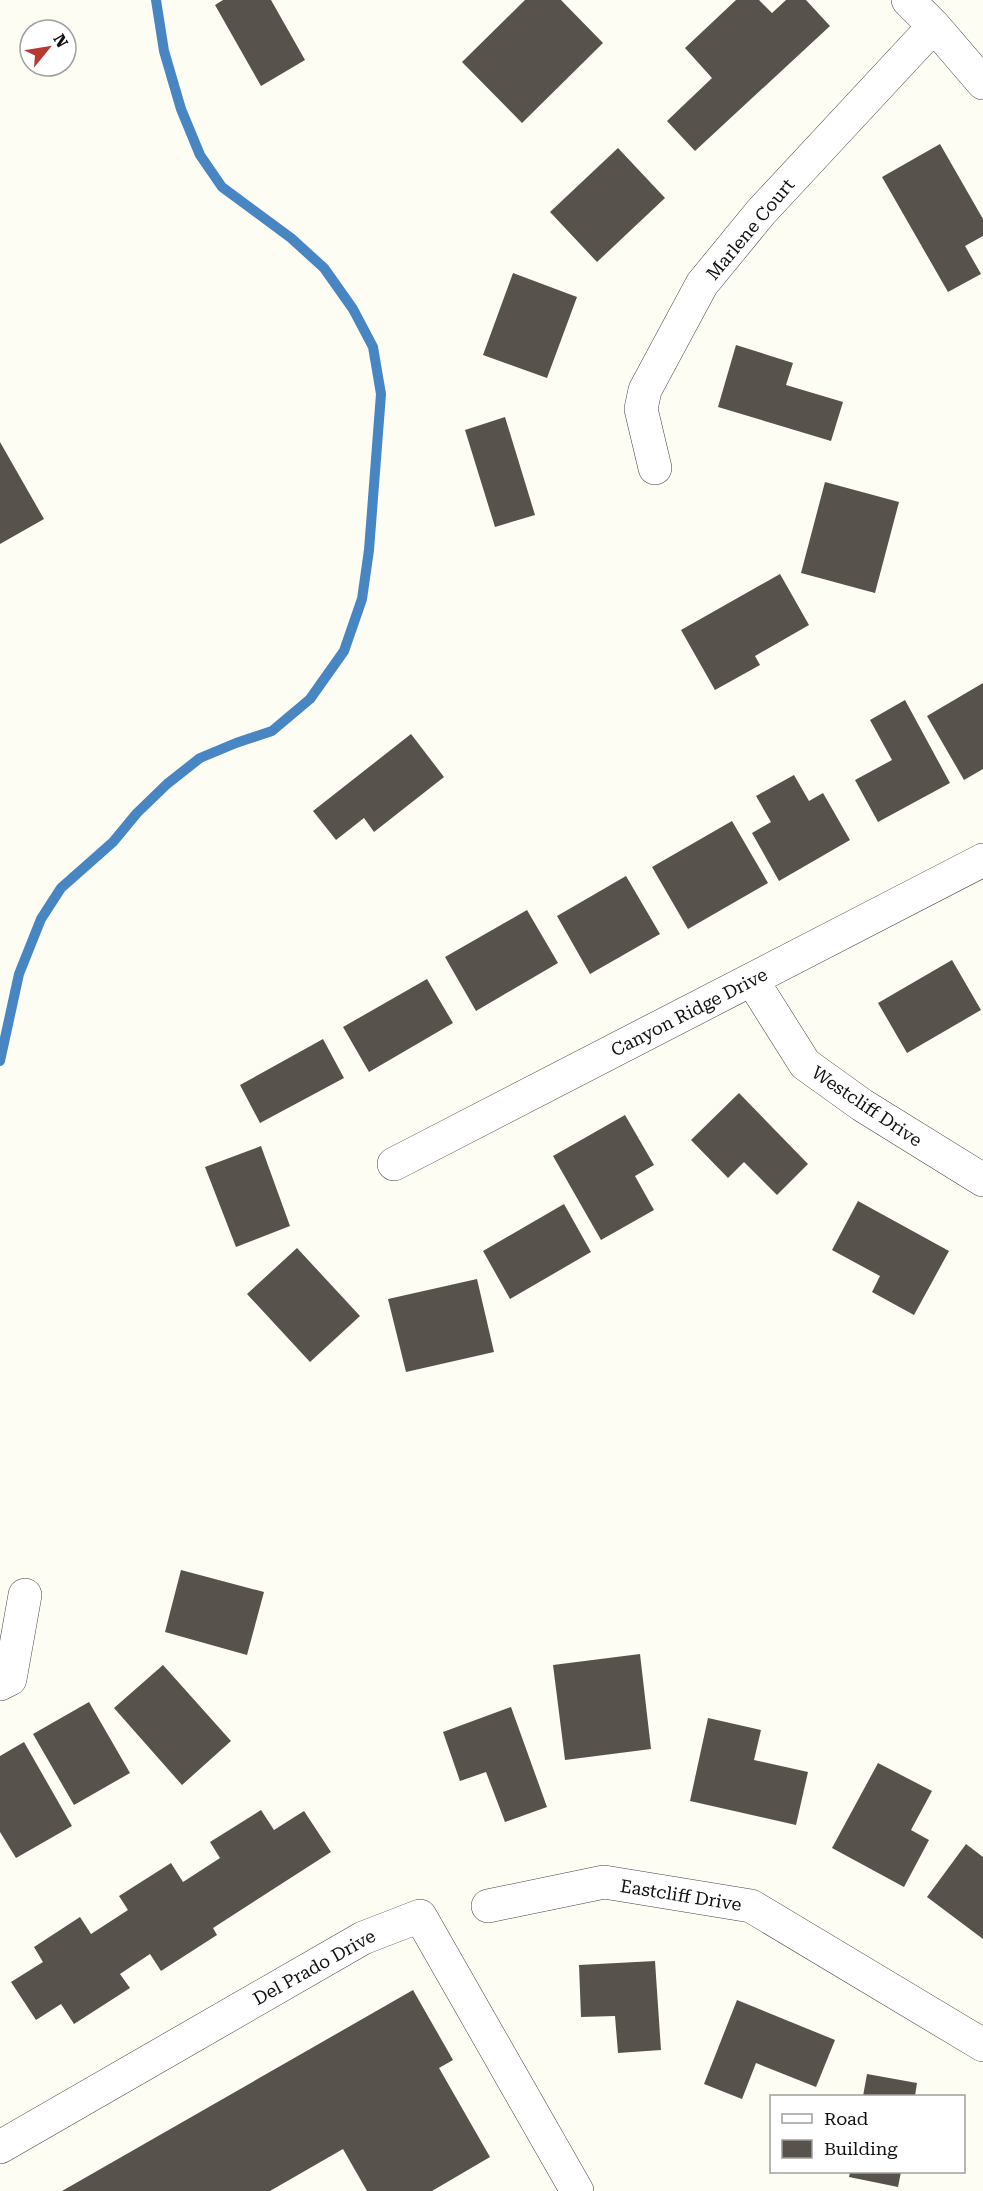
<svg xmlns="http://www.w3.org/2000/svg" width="983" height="2191" viewBox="0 0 983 2191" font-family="'Roboto Serif',serif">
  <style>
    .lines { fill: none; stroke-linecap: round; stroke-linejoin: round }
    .stream { stroke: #4885c3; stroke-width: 10 }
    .building { fill: #58524d }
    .minor-casing { stroke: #434343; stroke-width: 34 }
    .minor { stroke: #fff; stroke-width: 33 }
    .labels { text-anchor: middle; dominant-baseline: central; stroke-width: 6; stroke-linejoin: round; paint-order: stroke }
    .street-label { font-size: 18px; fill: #101010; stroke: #fff }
  </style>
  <rect width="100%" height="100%" fill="#fefdf3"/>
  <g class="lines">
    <path class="stream" d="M0,1061L19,974L41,919L61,888L113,842L137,813L167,784L200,758L236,743L272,731L310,699L344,651L362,599L369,550L381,394L373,347L353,309L324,268L291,238L222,187L200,155L181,109L164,51L156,0"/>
  </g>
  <path class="building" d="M223,0H271L305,60L261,86L215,5Z
    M525,0H561L603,43L522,123L462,62Z
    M736,0H759L772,13L786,0H806L830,26L695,151L667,121L712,78L685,48Z
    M940,144L983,219V236L965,246L981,274L948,292L882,177Z
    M618,148L665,198L597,262L550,212Z
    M513,273L577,297L547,378L483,355Z
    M736,345L793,363L786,385L843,402L831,441L718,407Z
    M505,417L535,515L495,527L465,430Z
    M0,442L44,519L0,544Z
    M825,482L899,502L875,593L801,573Z
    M780,574L809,625L755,656L760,665L715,690L681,630Z
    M983,683V769L964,780L927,716Z
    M905,700L950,783L878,822L855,780L892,760L870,720Z
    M411,734L444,777L374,832L364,818L336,840L313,811Z
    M794,775L809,801L823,793L850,840L779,881L752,833L771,822L756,796Z
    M732,821L768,883L688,929L652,867Z
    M626,876L660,934L590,974L557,916Z
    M527,910L558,963L476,1011L445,957Z
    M952,960L981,1010L907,1053L878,1003Z
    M427,979L453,1023L369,1072L343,1027Z
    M323,1039L344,1078L260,1123L240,1085Z
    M739,1093L808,1164L777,1195L744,1162L728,1178L691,1140Z
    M625,1115L654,1165L635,1176L654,1210L601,1240L553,1156Z
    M261,1146L290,1226L236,1247L205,1167Z
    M858,1201L949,1251L914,1315L872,1292L880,1276L832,1250Z
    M564,1204L591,1252L510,1299L483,1251Z
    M297,1248L360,1316L310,1362L247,1294Z
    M477,1279L494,1352L406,1372L388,1299Z
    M181,1570L264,1592L247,1655L165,1632Z
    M640,1654L651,1749L565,1760L553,1665Z
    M163,1665L231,1741L182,1785L114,1708Z
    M89,1702L130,1773L74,1805L33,1734Z
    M511,1707L547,1807L505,1822L486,1772L460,1781L443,1732Z
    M708,1718L761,1730L754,1760L808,1772L796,1825L690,1801Z
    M24,1742L72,1826L16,1858L0,1832V1756Z
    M878,1763L932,1791L911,1830L929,1840L904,1887L832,1848Z
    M261,1810L274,1830L304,1811L331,1852L213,1928L217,1935L161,1971L150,1954L120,1974L130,1988L74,2024L61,2004L36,2020L11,1982L43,1962L34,1947L80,1917L91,1934L128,1910L119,1896L171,1863L183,1882L220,1858L210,1842Z
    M966,1844L983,1857V1939L927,1897Z
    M655,1961L661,2050L618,2053L615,2016L581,2017L579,1965Z
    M413,1990L453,2060L439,2068L490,2157L432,2191H367L343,2149L270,2191H62Z
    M737,2000L835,2040L816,2087L756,2063L742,2099L704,2084Z
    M867,2074L917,2083L915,2096H863Z
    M850,2172H901L898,2187L849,2177Z"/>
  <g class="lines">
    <g class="minor-casing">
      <path id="minor" d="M908,0L934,26L983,83
        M655,468L641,409L645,390L702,284L761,212L934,26
        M752,980L805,1064L862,1105L983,1180
        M394,1164L983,860
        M0,1684L10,1679L25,1595
        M488,1906L604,1882L751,1906L983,2045
        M0,2147L363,1938L420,1916L577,2191"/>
    </g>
    <use href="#minor" class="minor"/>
  </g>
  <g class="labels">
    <g class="street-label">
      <text transform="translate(750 229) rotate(-50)">Marlene Court</text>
      <text transform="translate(689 1012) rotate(-27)">Canyon Ridge Drive</text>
      <text transform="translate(867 1106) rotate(34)">Westcliff Drive</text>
      <text transform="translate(681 1895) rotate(9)">Eastcliff Drive</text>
      <text transform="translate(314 1967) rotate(-29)">Del Prado Drive</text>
    </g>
  </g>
  <rect x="770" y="2095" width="195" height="78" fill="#ffffff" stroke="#9f9f9f" stroke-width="1.5"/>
  <rect x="782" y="2114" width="30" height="9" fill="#ffffff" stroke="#9f9f9f" stroke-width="1.5"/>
  <text x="824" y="2125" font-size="18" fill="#101010">Road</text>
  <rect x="782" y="2140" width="30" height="18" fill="#58524d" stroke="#9f9f9f" stroke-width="1.5"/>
  <text x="824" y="2155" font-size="18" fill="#101010">Building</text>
  <g transform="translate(48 48) rotate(60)"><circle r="28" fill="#ffffff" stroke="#9f9f9f" stroke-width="1.5"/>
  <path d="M0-4.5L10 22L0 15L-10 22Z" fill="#b63a32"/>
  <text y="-9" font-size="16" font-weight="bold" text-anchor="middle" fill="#101010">N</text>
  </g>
</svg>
